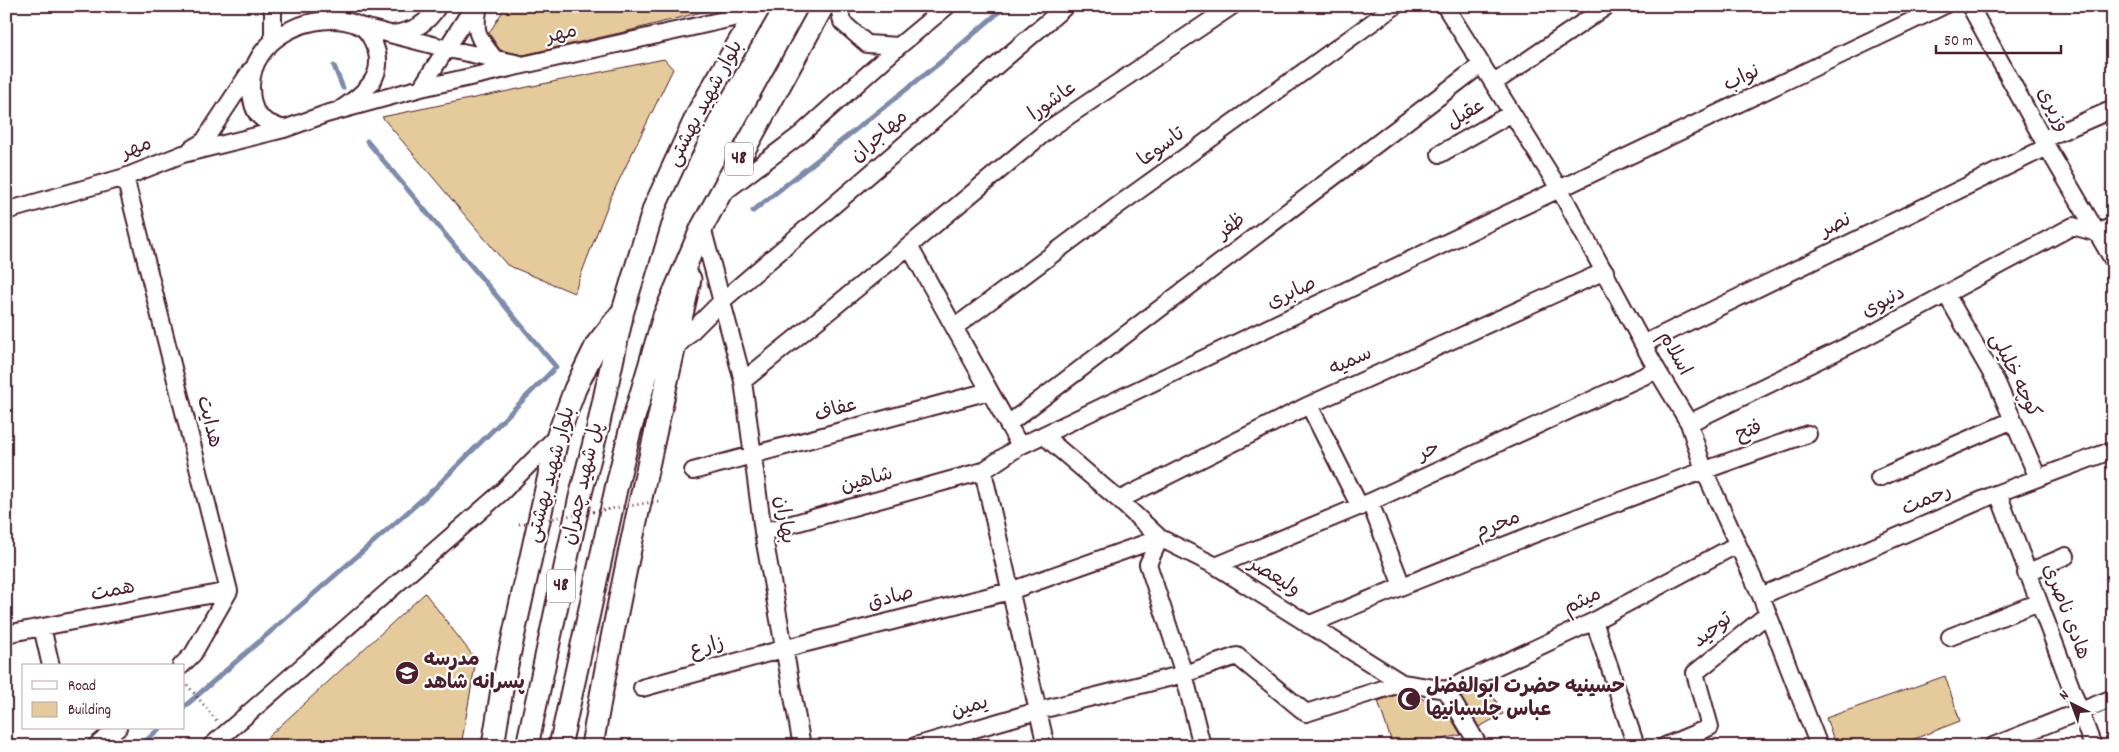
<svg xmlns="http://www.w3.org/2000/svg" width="2119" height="752" viewBox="0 0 2119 752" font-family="Dekko,'Playpen Sans Arabic',sans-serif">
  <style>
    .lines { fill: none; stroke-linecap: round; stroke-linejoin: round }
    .stream { stroke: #7e8caa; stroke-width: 5 }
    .building { fill: #e5cb9b; stroke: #4a1f2b }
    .minor-casing { stroke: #4a1f2b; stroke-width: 20 }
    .major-casing { stroke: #4a1f2b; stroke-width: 25 }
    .path { stroke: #4a1f2b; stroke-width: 3; stroke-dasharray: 1 4; stroke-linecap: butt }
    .minor { stroke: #fff; stroke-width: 16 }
    .major { stroke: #fff; stroke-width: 21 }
    .path-bridge { stroke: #4a1f2b; stroke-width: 3; stroke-dasharray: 1 4; stroke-linecap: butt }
    .labels { text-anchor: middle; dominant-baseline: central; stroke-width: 4.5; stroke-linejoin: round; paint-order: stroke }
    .shield { fill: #fff; stroke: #80626b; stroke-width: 1 }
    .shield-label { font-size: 19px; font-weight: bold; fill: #4a1f2b }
    .street-label { font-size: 20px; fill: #4a1f2b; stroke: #fff }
    .poi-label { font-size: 20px; font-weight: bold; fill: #4a1f2b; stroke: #fff; text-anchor: start }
  </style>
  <rect width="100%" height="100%" fill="#fff"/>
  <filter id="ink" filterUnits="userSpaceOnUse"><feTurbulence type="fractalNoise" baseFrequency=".02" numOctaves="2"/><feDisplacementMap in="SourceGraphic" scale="10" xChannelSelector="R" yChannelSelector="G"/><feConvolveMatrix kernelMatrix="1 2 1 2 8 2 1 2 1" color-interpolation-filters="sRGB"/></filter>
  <g filter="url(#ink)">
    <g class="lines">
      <path class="stream" d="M334,66L343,88
        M753,211L942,61L1006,6
        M184,707L433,490L556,367L367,141
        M140,746L160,728"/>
    </g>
    <path class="building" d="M506,6H705L706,11L624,32L523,55L500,50L489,33Z
      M664,59L673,69L610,199L574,293L507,265L382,117Z
      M425,593L476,660L461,746H258Z
      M1945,676L1960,721L1896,746H1836L1826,718Z
      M1486,683L1503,714L1479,727L1461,697Z
      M1403,693L1418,696L1449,715L1461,735L1411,746H1393L1378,701Z"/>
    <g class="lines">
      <g class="minor-casing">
        <path id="minor" d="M271,6L273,12V41
          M479,6C473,33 478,38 495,59
          M839,6L842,22L867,44L899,46
          M1445,6L1560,190L1657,370L1689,423L1704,470L1761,596L1819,746
          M1970,6L2047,147L2113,260
          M359,26L448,49L520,64
          M394,34C414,31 427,24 438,6
          M1494,83L1607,6
          M421,88L474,6
          M341,109C365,93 389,74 373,42C370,35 365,28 358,25C315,8 249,37 251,89C252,115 260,121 284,129L326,114L421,88L755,13
          M2044,139L2113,109
          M191,149L204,141L251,70
          M1440,154L1512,113
          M125,177L229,591L193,654L181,666
          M723,193L800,135L899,46L947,6
          M6,211L125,177L183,154L284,129
          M702,227L743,381L763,532L802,746
          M2097,233L2113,226
          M909,246L1049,129L1232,6
          M1946,294L1997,383L2038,478
          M955,327L1117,206L1395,6
          M1643,344L2047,147
          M674,349L722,301L1066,6
          M743,381L909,246L1020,446
          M1309,405L1360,507
          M1689,423L1862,339L2073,226L2097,233
          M1008,424L1482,64
          M1043,435L1119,500L1160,538L1216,566L1402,683L1446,690L1479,746
          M693,471L989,391
          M983,471L1046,746
          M1879,478L2013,420
          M1998,493L2093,746
          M1119,500L1309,405L1605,271
          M1370,502L1402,586
          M763,532L983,471L1020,446L1943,6
          M1160,538L1148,564L1184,674L1202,746
          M1216,566L1370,502L1657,370
          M2026,573L2066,556
          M1761,596L1998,493L2113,450
          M1594,621L1636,746
          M1308,625C1473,556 1639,492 1808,434
          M42,627L51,666
          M6,634L229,591
          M1950,637L2039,602
          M642,688L783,649L1010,591L1160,538
          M1446,690L1594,621L1736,545
          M96,746L118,728
          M211,746L502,492L558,435
          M915,746L1037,711L1184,674L1237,656L1306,713L1402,683
          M1665,746L1710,727L1695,673L1768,614
          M1993,746L2113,698"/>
      </g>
      <g class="major-casing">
        <path id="major" d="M493,746L503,683L558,435L575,389L597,344L623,311L654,208L700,109L760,6
          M527,746L580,497L598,427L622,316
          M560,746L616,489L630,431L664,316L702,227L823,6
          M592,746C619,589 655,434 690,279"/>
      </g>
      <path class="path" d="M184,681L217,721"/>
      <use href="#minor" class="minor"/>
      <use href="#major" class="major"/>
      <path class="path-bridge" d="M519,524L659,501"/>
    </g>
  </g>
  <defs>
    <g id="school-disc" transform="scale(1.25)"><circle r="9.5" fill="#4a1f2b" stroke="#fff"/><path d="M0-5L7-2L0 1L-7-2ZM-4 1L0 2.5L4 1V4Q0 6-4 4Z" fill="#fff"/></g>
    <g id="mosque-disc" transform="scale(1.25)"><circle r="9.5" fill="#4a1f2b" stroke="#fff"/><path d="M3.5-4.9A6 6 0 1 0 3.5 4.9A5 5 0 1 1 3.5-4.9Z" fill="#fff"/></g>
  </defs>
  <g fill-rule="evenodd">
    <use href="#school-disc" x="407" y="673"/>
    <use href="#mosque-disc" x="1409" y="699"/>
  </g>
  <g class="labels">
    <g class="shield">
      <rect x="725" y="142.5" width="28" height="33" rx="4"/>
      <rect x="547" y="569.5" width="28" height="33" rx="4"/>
    </g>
    <g class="shield-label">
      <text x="739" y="159">48</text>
      <text x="561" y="586">48</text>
    </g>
    <g class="street-label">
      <text transform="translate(562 35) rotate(-13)">مهر</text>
      <text transform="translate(1742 79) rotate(-26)">نواب</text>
      <text transform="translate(1053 102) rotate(-35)">عاشورا</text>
      <text transform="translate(706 104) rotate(-62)">بلوار شهید بهشتی</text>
      <text transform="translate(2052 110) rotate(62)">وزیری</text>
      <text transform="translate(1466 115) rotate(-30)">عقیل</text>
      <text transform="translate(880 137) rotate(-41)">مهاجران</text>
      <text transform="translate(1162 148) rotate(-36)">تاسوعا</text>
      <text transform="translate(137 149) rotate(-21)">مهر</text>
      <text transform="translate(1836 226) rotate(-26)">نصر</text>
      <text transform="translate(1232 227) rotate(-37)">ظفر</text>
      <text transform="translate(1292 294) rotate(-25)">صابری</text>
      <text transform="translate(1884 303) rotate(-28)">دنیوی</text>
      <text transform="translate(1674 354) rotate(61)">اسلام</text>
      <text transform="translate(1351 362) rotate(-24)">سمیه</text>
      <text transform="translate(2014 376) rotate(64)">کوچه خلیلی</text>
      <text transform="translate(836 411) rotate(-16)">عفاف</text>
      <text transform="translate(208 422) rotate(76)">هدایت</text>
      <text transform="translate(1749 432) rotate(-19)">فتح</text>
      <text transform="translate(1429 452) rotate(-25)">حر</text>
      <text transform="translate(552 475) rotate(-75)">بلوار شهید بهشتی</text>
      <text transform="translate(867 481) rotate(-15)">شاهین</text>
      <text transform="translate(584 484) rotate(-77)">پل شهید چمران</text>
      <text transform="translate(1927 501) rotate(-23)">رحمت</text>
      <text transform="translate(783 520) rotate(81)">بهاران</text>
      <text transform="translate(1498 526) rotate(-21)">محرم</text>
      <text transform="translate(1274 578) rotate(32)">ولیعصر</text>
      <text transform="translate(113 592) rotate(-11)">همت</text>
      <text transform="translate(891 599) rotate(-14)">صادق</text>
      <text transform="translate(1583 602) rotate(-26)">میثم</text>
      <text transform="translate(2065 612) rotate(69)">هادی ناصری</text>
      <text transform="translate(1713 631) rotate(-39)">توحید</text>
      <text transform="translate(707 648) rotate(-16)">زارع</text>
      <text transform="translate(970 708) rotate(-16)">یمین</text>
    </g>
    <g class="poi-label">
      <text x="424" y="661">مدرسه<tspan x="424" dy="23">پسرانه شاهد</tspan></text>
      <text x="1426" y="688">حسینیه حضرت ابوالفضل<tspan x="1426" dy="23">عباس چلسبانیها</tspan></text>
    </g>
  </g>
  <rect width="2119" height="752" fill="none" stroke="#fff" stroke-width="25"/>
  <rect x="12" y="12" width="2094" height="727" fill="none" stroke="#4a1f2b" stroke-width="2" filter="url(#ink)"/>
  <rect x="22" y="664" width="162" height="65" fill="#ffffff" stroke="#b7a5aa"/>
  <rect x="32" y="681" width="25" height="8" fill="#ffffff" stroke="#b7a5aa"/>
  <text x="68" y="690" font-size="15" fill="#4a1f2b">Road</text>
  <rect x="32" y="702" width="25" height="15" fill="#e5cb9b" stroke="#b7a5aa"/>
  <text x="68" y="714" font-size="15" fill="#4a1f2b">Building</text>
  <g transform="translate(2072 704) rotate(318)" stroke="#ffffff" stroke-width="4" paint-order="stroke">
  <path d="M0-4L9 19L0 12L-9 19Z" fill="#4a1f2b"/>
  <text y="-8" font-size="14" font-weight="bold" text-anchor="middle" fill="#4a1f2b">N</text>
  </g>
  <path d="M1936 45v8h125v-8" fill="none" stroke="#4a1f2b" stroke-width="2.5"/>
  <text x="1944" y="45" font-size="15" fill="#4a1f2b" stroke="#ffffff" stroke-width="4" paint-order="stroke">50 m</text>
</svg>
